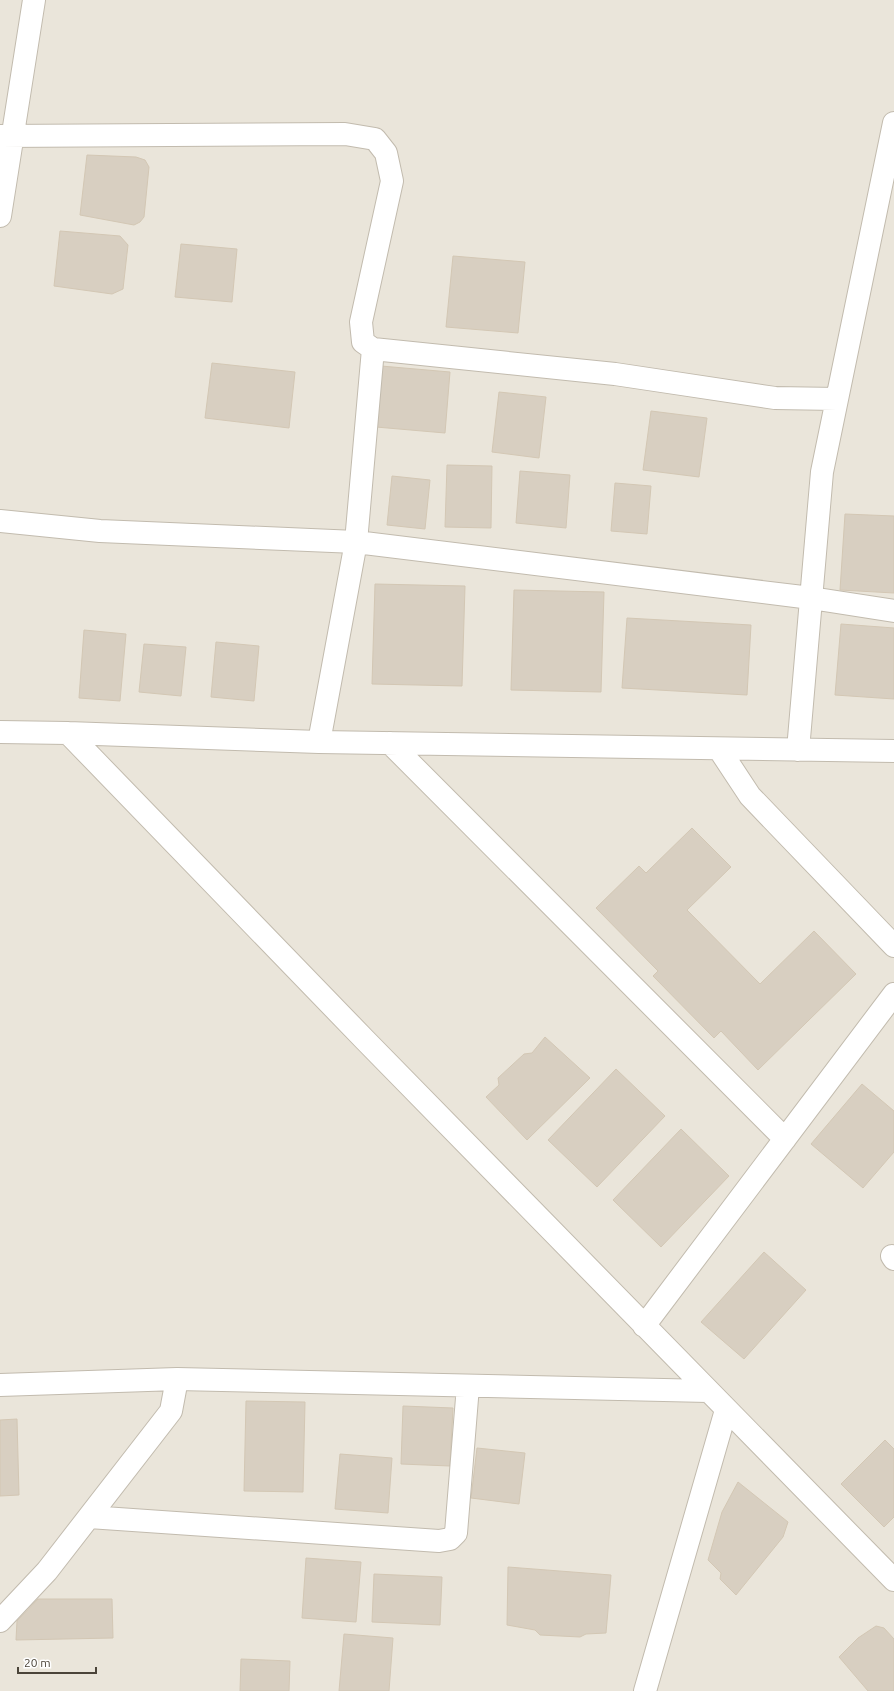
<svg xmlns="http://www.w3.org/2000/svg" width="894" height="1691" viewBox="0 0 894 1691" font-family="Ubuntu,sans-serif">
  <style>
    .residential { fill: #eae5da }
    .building { fill: #d8cfc1; stroke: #d3c7b4 }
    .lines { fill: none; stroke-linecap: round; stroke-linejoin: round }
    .street-casing { stroke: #c2bbae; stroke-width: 24 }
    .street { stroke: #fff; stroke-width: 22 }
  </style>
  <rect width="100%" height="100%" fill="#f6f3ec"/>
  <path class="residential" d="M0,0H894V1691H0Z"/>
  <path class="building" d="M87,155L136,157L145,160L149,167L144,217L140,222L134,225L80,215Z
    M60,231L120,236L128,245L123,289L112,294L54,286Z
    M181,244L237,249L232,302L175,297Z
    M453,256L525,262L518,333L446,327Z
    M212,363L295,372L289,428L205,418Z
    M381,366L450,372L445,433L376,427Z
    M499,392L546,397L539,458L492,452Z
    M651,411L707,418L699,477L643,470Z
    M447,465L492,466L491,528L445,527Z
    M520,471L570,475L566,528L516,523Z
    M392,476L430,480L425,529L387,525Z
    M615,483L651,486L647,534L611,531Z
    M845,514L894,516V593L840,590Z
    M375,584L465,586L462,686L372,684Z
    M514,590L604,592L601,692L511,690Z
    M627,618L751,625L747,695L622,688Z
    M841,624L894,628V699L835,695Z
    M84,630L126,634L120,701L79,698Z
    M216,642L259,646L254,701L211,697Z
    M144,644L186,647L181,696L139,692Z
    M692,828L731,867L687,910L760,984L814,931L856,974L758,1070L721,1031L714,1038L653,976L658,971L596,908L639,866L646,873Z
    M545,1037L590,1078L527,1140L486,1097L499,1085L498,1078L524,1054L532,1053Z
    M616,1069L665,1116L597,1187L548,1140Z
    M862,1084L894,1111V1152L863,1188L811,1144Z
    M681,1129L729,1176L661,1247L613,1200Z
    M764,1252L806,1290L744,1359L701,1322Z
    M246,1401L305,1402L303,1492L244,1491Z
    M403,1406L453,1408L450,1466L401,1464Z
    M17,1419L19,1495L0,1496V1420Z
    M885,1440L894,1449V1517L884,1527L841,1484Z
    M477,1448L525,1453L519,1504L471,1498Z
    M340,1454L392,1458L388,1513L335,1509Z
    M738,1482L788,1522L783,1537L736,1595L720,1579L721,1573L708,1560L722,1512Z
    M306,1558L361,1562L356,1622L302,1618Z
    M508,1567L611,1575L606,1633L586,1634L580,1637L540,1635L535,1630L507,1625Z
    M374,1574L442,1577L440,1625L372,1622Z
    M38,1599H112L113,1638L16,1640L17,1621Z
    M876,1626L884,1628L894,1639V1691H868L839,1657L858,1638Z
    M344,1634L393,1638L389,1691H339Z
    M241,1659L290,1661L289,1691H240Z"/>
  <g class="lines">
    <g class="street-casing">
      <path id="street" d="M0,136L345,134L375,139L386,153L392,181L361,322L363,342L373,349L615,374L775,398L837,399
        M0,216L34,0
        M0,521L100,531L356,542L811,598L894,611
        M0,732L68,733L319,742L894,751
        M68,733L365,1040L894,1580
        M319,742L356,542L373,349
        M390,743L785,1139
        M719,749L750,796L894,946
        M798,750L822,472L894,123
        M892,1256L894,1259
        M644,1326L894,994
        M0,1385L177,1379L708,1391
        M89,1517L439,1541L450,1539L456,1533L468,1386
        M0,1621L47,1571L171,1411L177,1379
        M645,1691L726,1410"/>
    </g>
    <use href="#street" class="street"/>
  </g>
  <path d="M18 1667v6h78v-6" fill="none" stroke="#4b4439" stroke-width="2"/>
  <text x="24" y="1667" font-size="12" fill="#4b4439" stroke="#ffffff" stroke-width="3" paint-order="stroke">20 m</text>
</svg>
